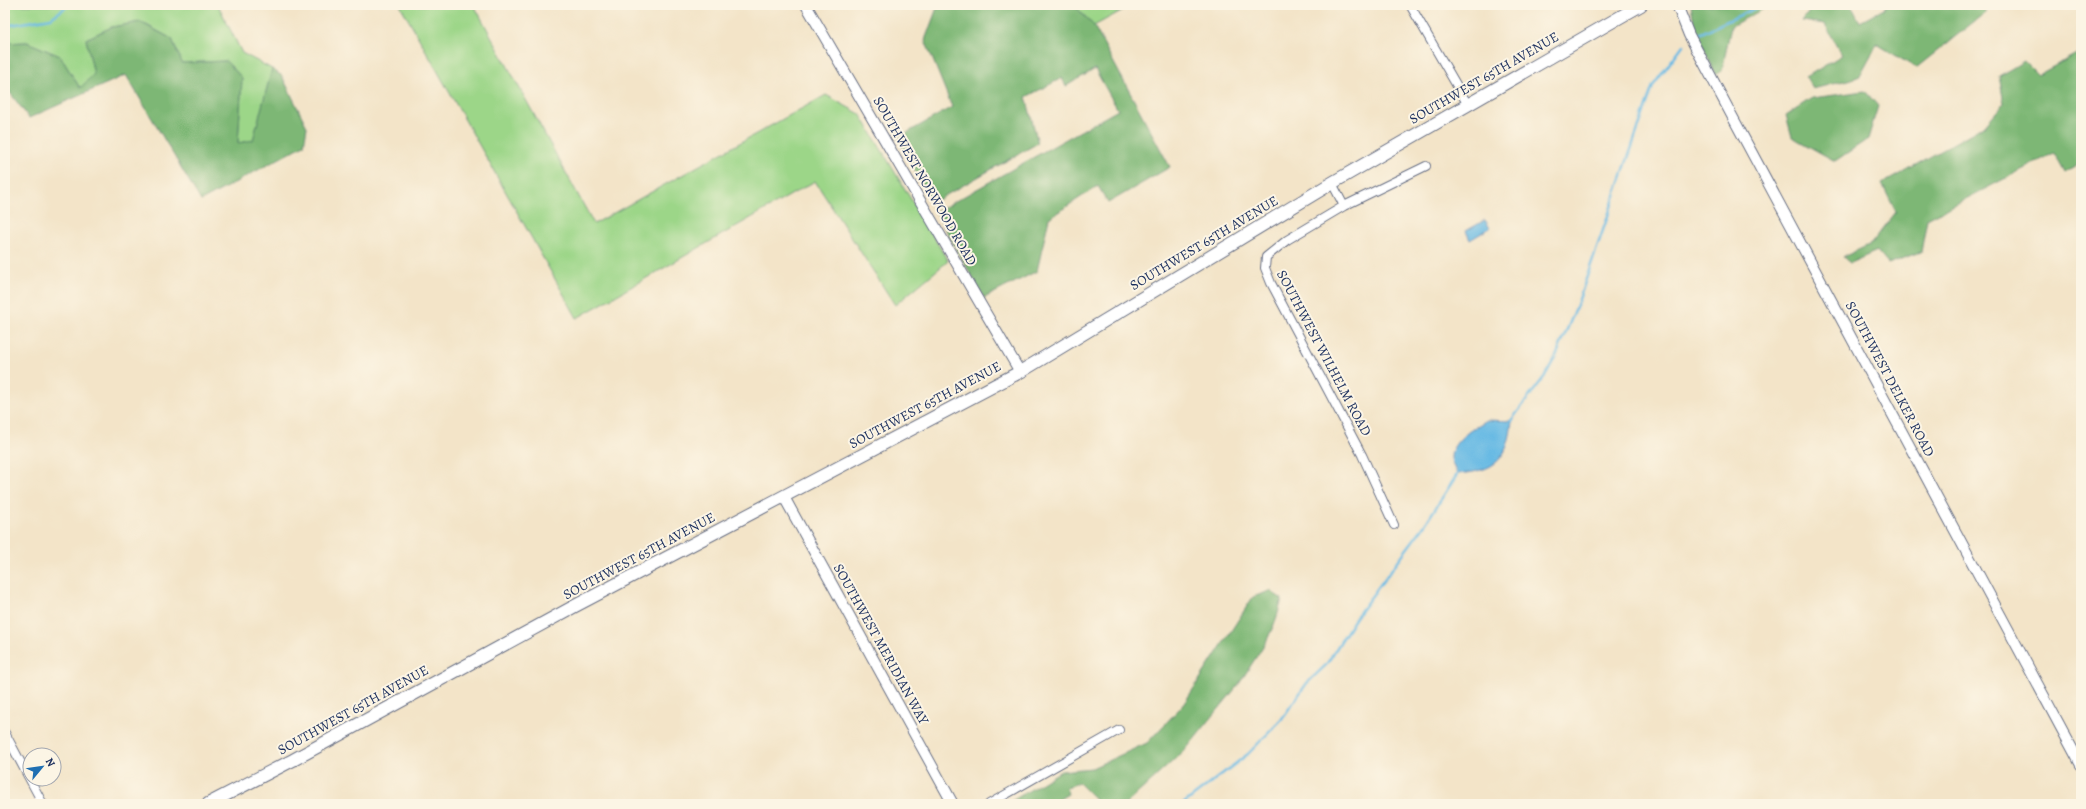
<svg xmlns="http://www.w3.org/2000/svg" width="2086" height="809" viewBox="0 0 2086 809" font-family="Alegreya,serif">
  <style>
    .green { fill: #9cd688; stroke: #5c8273 }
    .forest { fill: #7db774; stroke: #4c7369 }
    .water { fill: #68bae4; stroke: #4274a1 }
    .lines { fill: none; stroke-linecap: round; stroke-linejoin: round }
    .stream { stroke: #68bae4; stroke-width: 2.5 }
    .minor-casing { stroke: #676e83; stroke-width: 10 }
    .tertiary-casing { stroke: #676e83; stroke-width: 12 }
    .secondary-casing { stroke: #676e83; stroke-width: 14 }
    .minor { stroke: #fff; stroke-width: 8 }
    .tertiary { stroke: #fff; stroke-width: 10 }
    .secondary { stroke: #fff; stroke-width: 12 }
    .labels { text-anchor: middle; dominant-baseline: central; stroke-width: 4; stroke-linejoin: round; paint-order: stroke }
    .street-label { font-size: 14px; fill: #1b2f5e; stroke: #fcf5e5 }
  </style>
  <rect width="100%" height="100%" fill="#fcf5e5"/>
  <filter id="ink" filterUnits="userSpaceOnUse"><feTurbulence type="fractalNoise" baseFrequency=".025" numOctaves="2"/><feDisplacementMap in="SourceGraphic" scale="8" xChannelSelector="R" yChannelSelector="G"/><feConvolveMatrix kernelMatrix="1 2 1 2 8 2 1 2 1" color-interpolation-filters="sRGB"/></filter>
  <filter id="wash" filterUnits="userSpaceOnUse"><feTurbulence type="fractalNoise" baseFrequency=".012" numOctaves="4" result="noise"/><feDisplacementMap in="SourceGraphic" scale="16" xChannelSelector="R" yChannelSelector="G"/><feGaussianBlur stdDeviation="0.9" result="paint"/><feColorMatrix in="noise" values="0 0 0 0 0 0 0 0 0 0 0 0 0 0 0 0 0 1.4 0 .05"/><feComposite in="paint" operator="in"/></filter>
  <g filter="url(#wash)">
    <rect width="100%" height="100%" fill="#f3e4c8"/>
    <path class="green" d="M5,5H218L242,53L272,69L253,141L238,143L242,78L226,61L182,63L172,39L141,22L112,27L86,39L94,74L80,88L60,56L27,42L5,43Z
      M400,5H474L594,224L826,95L860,114L948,261L895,305L815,181L577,318Z
      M1074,5H1132L1094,26Z"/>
    <path class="forest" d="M938,5H1074L1094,26L1170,167L1108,203L1098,186L1049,218L1037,271L984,298L936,212L1118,110L1095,69L1066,86L1062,78L1026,97L1038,143L932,203L898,138L952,107L925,40Z
      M1691,5H1771L1731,26L1722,71L1715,75L1694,22Z
      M1814,5H1851L1860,22L1884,9L1886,5H1981L1986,12L1916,68L1877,44L1859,77L1813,89L1806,77L1842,55L1825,24L1802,21Z
      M140,22L172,39L182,63L226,61L242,78L238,143L253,140L272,69L282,76L307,127L304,145L201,201L126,75L29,118L5,86V43L27,42L60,56L80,88L94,74L86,39L112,27Z
      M2081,47V163L2065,173L2054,153L1927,219L1921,252L1888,264L1877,251L1850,263L1843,257L1871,244L1896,212L1882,184L1984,126L2004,103L1999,76L2024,61L2038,75L2080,52Z
      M1865,91L1878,106L1868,139L1835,161L1792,137L1786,115L1812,98Z
      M1270,591L1282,599L1276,620L1267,640L1239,684L1187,748L1126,804H1100L1079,783L1066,787L1068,794L1051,804H1007L1061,771L1092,768L1147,743L1183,705L1253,597Z"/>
    <path class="water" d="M1485,220L1490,228L1470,240L1466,231Z
      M1487,420L1512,421C1508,459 1497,471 1457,474C1455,469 1451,463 1451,457C1451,441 1475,427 1487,420Z"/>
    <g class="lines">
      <path class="stream" d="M5,26L51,18L69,5
        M1697,35L1762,5
        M1510,422L1545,376L1557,354L1577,305L1653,86L1683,45
        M1183,804L1248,754L1281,720L1307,683L1326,665L1356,617L1424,526L1458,473"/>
    </g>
  </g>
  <g filter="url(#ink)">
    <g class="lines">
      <g class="minor-casing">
        <path id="minor" d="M1410,5L1468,105
          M1332,183L1344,206
          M1394,525L1362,455L1271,283L1265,268L1266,257L1287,240L1344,206L1426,166
          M5,733L43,804
          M989,804L1119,730"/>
      </g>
      <g class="tertiary-casing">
        <path id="tertiary" d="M806,5L1020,372
          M1677,5L1689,35L1731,114L2081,765
          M784,497L953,804"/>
      </g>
      <g class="secondary-casing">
        <path id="secondary" d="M208,804L293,760L575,606L1020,372L1332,183L1641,5"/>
      </g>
      <use href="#minor" class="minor"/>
      <use href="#tertiary" class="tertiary"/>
      <use href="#secondary" class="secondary"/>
    </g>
  </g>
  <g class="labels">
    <g class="street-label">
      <text transform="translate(1484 78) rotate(-30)">SOUTHWEST 65TH AVENUE</text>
      <text transform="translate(925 181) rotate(60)">SOUTHWEST NORWOOD ROAD</text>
      <text transform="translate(1204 243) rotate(-31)">SOUTHWEST 65TH AVENUE</text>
      <text transform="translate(1324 353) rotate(62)">SOUTHWEST WILHELM ROAD</text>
      <text transform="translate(1890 379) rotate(62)">SOUTHWEST DELKER ROAD</text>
      <text transform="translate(925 405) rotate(-28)">SOUTHWEST 65TH AVENUE</text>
      <text transform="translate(639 556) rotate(-28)">SOUTHWEST 65TH AVENUE</text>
      <text transform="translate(881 644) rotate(61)">SOUTHWEST MERIDIAN WAY</text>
      <text transform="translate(353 710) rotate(-29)">SOUTHWEST 65TH AVENUE</text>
    </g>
  </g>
  <rect width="2086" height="809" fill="none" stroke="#fcf5e5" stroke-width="20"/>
  <g transform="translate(42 767) rotate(61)"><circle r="19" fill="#fcf5e5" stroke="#a2a6af"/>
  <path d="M0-3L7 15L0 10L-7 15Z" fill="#1f6fb2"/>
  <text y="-6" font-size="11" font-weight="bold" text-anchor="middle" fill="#1b2f5e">N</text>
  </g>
</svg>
